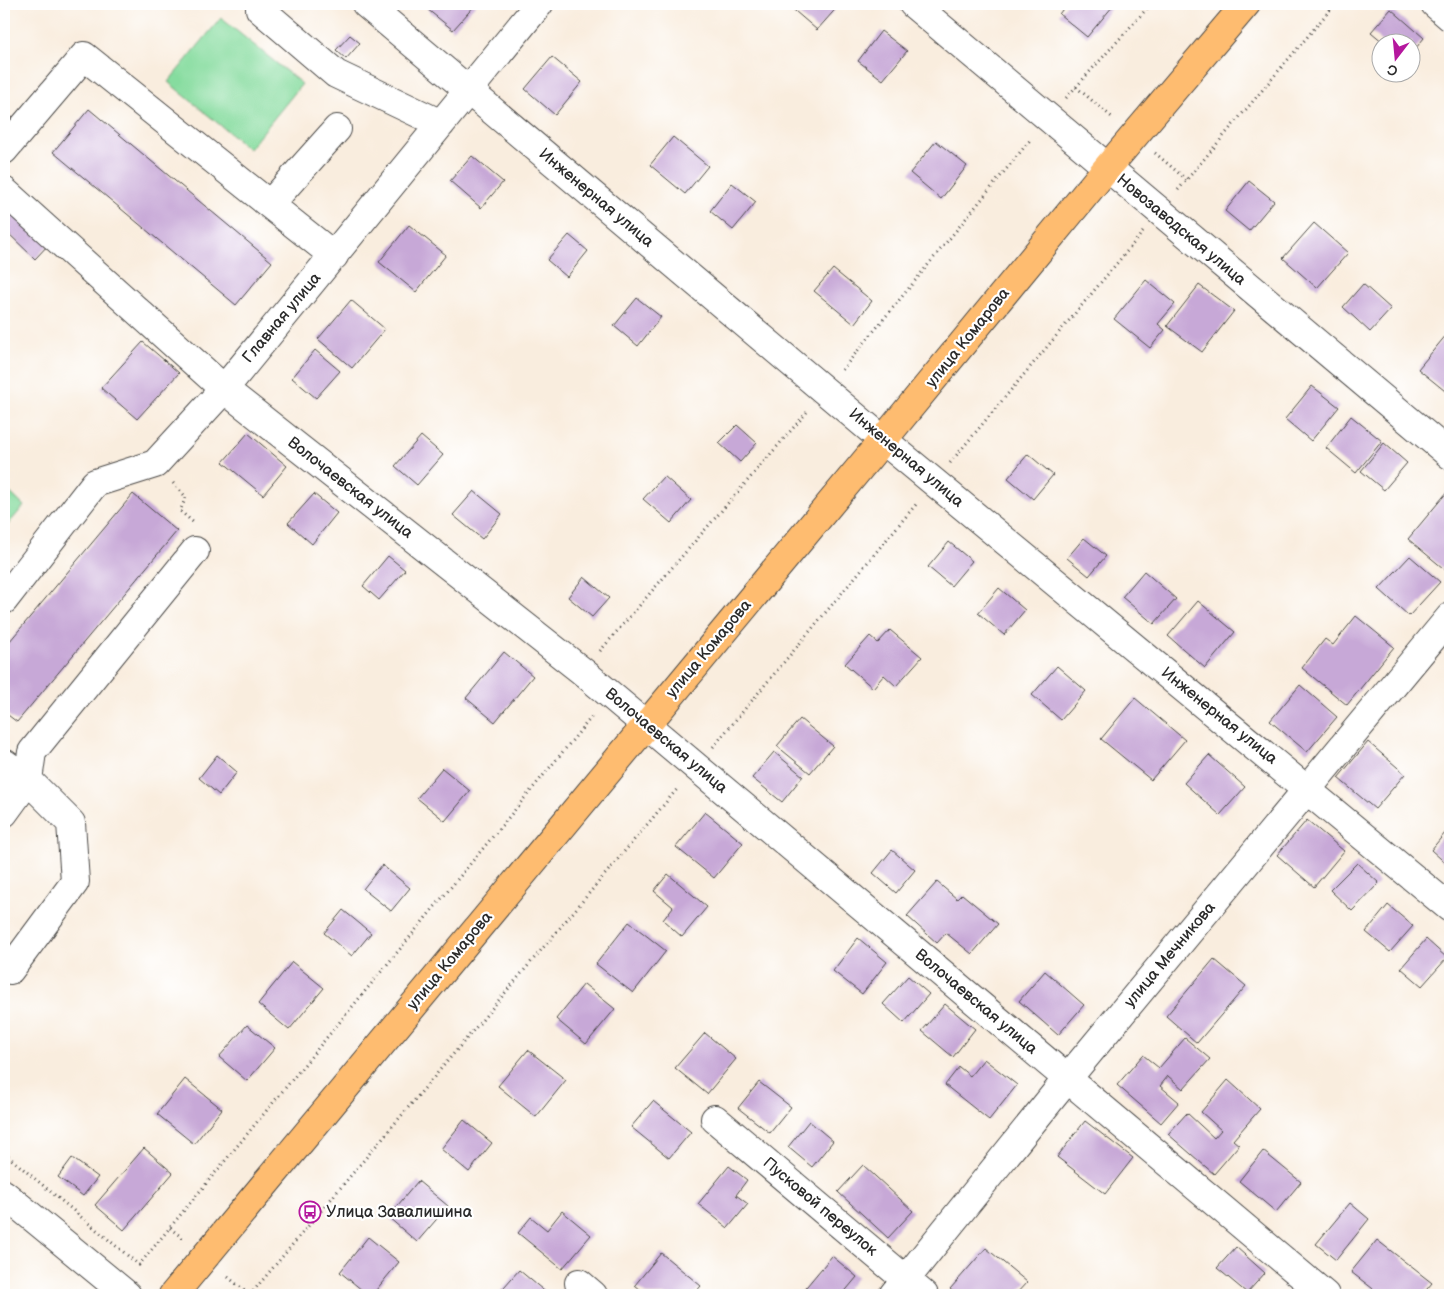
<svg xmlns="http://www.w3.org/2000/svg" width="1454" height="1299" viewBox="0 0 1454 1299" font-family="'Balsamiq Sans',sans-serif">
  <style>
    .green { fill: #86dc9f; stroke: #588465 }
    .building { fill: #c7a8d7 }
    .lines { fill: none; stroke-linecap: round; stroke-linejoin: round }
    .minor-casing { stroke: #4a4846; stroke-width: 30 }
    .major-casing { stroke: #4a4846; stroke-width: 30 }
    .path { stroke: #4a4846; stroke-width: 3; stroke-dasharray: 1 4; stroke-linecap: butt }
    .minor { stroke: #fff; stroke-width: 28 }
    .major { stroke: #febc70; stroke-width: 28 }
    .labels { text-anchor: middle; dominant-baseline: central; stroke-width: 4.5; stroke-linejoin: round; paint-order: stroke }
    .street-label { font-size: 16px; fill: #2b2b2b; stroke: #fff }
    .poi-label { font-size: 16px; fill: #2b2b2b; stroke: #fff; text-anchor: start }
  </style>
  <rect width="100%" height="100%" fill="#fff"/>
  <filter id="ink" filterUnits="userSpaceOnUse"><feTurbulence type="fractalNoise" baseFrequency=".02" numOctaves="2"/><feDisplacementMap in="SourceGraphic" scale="10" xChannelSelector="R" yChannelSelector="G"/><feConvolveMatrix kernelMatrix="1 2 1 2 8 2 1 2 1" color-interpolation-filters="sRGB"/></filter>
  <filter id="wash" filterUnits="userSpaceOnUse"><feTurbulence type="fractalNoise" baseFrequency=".0096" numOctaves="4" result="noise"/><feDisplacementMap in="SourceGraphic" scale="20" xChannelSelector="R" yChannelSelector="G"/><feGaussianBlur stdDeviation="1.12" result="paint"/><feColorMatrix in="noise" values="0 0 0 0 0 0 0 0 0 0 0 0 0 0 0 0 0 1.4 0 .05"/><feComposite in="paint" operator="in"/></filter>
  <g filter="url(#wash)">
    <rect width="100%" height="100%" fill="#f9edde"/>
    <path class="green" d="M221,18L302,84L249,149L168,82Z
      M4,487L24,506L4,529Z"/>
    <g id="blocks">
      <path class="building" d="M432,4H476L453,30L427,9Z
        M789,4H840L817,30L788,5Z
        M1067,4H1111L1113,6L1087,37L1059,14Z
        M1391,9L1424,38L1412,53V42H1383L1371,32Z
        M881,31L907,51L883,80L858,61Z
        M350,35L360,43L346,59L336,50Z
        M552,57L582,82L555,115L525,89Z
        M89,109L272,262L236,305L53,152Z
        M673,137L708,166L685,194L650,165Z
        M936,141L967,166L941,199L910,173Z
        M472,156L503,182L481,208L450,181Z
        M1249,181L1274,201L1249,231L1225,211Z
        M732,183L756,202L733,230L710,211Z
        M13,208L50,243L35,259L4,229V217Z
        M1314,223L1348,253L1317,288L1283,258Z
        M409,225L446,255L416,292L379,262Z
        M569,235L588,251L567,277L547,260Z
        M833,269L872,301L854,324L814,291Z
        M1146,280L1175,304L1158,324L1165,330L1150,348L1114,319Z
        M1363,284L1391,309L1370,332L1343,307Z
        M1199,285L1234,311L1202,352L1167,326Z
        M637,298L661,317L638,346L614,326Z
        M351,300L385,329L352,368L318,339Z
        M1447,334L1450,337V395L1418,369Z
        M143,342L179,373L137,419L101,388Z
        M315,350L340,371L316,398L292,378Z
        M1312,386L1339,407L1311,441L1285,419Z
        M1351,416L1382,441L1356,473L1326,448Z
        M737,425L757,443L740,462L719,443Z
        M248,433L287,466L263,495L223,462Z
        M421,436L443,455L417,485L395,466Z
        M1384,443L1407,463L1384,490L1361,471Z
        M1028,454L1053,475L1033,499L1008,478Z
        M664,476L691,500L671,523L643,499Z
        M474,491L502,514L482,539L453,515Z
        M1448,491L1450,492L1449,573L1408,539Z
        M133,494L177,531L17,722L4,712V648Z
        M314,494L337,513L312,544L288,523Z
        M1084,538L1106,556L1089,576L1067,558Z
        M949,542L972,561L951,586L928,567Z
        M388,556L405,570L379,600L363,586Z
        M1410,556L1440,582L1409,616L1379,589Z
        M1144,571L1176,599L1154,624L1122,597Z
        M584,577L609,598L592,617L568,597Z
        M999,588L1025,610L1004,635L978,613Z
        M1198,601L1235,632L1205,668L1168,636Z
        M1356,616L1394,647L1347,705L1302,668L1325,639L1333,645Z
        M890,630L922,657L896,686L884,675L873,688L845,664L870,636L878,643Z
        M504,652L533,676L495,722L466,698Z
        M1057,666L1086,691L1061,720L1032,695Z
        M1300,685L1337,717L1307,752L1270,721Z
        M1135,698L1185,740L1151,780L1101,739Z
        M800,719L833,746L810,773L777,746Z
        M1368,742L1405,774L1375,809L1338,778Z
        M774,752L803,776L782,802L752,778Z
        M217,755L237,772L219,795L199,778Z
        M1209,755L1245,787L1220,815L1184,783Z
        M442,768L470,791L445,821L417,798Z
        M705,812L743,843L714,878L676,847Z
        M1307,820L1344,851L1314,887L1277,855Z
        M1450,827V867L1431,850Z
        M892,850L915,870L896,893L873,873Z
        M1357,863L1379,883L1352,911L1330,890Z
        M382,865L410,888L391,911L363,889Z
        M668,874L707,907L682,937L663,920L673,907L654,891Z
        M937,882L957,899L962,894L998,924L972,954L946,933L937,943L907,916Z
        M1388,905L1413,926L1390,952L1366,932Z
        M343,910L371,933L352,956L324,933Z
        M629,922L666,951L633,993L596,964Z
        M858,938L887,962L862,994L833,971Z
        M1426,939L1447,958L1422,986L1401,968Z
        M1214,959L1246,986L1197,1043L1166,1016Z
        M292,962L324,988L289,1030L258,1004Z
        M1045,971L1084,1005L1058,1035L1019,1001Z
        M908,976L929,994L904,1023L883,1004Z
        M584,984L615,1009L586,1044L556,1019Z
        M945,1004L975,1029L953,1057L922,1031Z
        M247,1025L275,1048L247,1081L219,1057Z
        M705,1033L736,1059L707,1094L675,1068Z
        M1185,1038L1210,1059L1183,1089L1168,1076L1160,1086L1179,1102L1161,1123L1117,1085L1143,1055L1159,1068Z
        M528,1050L566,1080L536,1117L498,1086Z
        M984,1059L1017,1085L989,1120L945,1085L959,1067L970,1076Z
        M185,1079L222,1109L194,1144L157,1114Z
        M1228,1080L1260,1109L1233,1140L1239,1145L1214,1174L1168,1134L1187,1113L1214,1138L1221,1130L1201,1112Z
        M759,1082L791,1107L770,1133L738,1108Z
        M653,1101L691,1132L669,1158L631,1127Z
        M464,1120L492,1143L469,1172L441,1149Z
        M809,1121L833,1141L812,1167L788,1147Z
        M1085,1121L1133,1158L1105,1194L1057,1157Z
        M144,1148L173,1173L124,1230L95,1205Z
        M1263,1151L1301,1182L1276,1212L1239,1181Z
        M72,1158L98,1177L83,1196L58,1177Z
        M863,1165L913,1211L888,1238L838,1192Z
        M729,1166L747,1180L736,1195L748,1204L728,1228L698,1204Z
        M418,1181L448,1206L417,1242L388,1217Z
        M1350,1203L1369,1219L1336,1260L1316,1244Z
        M562,1211L591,1235L562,1269L518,1233L531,1217L547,1230Z
        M368,1237L399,1262L372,1295H368L340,1272Z
        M1377,1240L1432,1283L1422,1295H1381L1351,1272Z
        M1236,1247L1265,1273L1247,1293L1217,1268Z
        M986,1248L1027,1282L1015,1295H957L950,1289Z
        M661,1253L701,1286L693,1295H647L635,1285Z
        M832,1256L857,1277L842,1295H805L802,1292Z
        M519,1270L549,1295H497Z"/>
    </g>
  </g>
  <g filter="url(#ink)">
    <use href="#blocks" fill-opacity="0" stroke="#4a4846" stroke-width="1"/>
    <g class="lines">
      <g class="minor-casing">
        <path id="minor" d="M366,4L883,440L1450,908
          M913,4L1450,455
          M1435,4L1450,17
          M260,9L336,74L441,124
          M4,150L84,56L334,256
          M4,191L224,389L582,671L1325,1295
          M270,204L337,129
          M4,600L95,483L155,464L224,389L539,4
          M4,763L28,780L71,823L75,882L10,970L4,966
          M4,813L28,780L32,752L195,551
          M715,1119L924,1295
          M4,1194L127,1295
          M579,1283L593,1295
          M893,1295L1067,1079L1450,617"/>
      </g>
      <g class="major-casing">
        <path id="major" d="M173,1295L883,440L1107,168L1246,4"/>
      </g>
      <path class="path" d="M1076,87L1114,119
        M1066,98L1151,4
        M1155,153L1187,180
        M1178,190L1335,4
        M842,370L1031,139
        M950,463L1143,232
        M173,483L186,497L180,511L194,523
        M600,651L807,412
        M713,747L918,502
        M4,1153L139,1265L594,714
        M170,1228L185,1240
        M228,1277L250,1295
        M250,1295L678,788"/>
      <use href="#minor" class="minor"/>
      <use href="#major" class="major"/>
    </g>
  </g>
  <defs>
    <g id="bus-ring" transform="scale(1.125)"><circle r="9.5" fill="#fff" stroke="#b5179e" stroke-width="1.5"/><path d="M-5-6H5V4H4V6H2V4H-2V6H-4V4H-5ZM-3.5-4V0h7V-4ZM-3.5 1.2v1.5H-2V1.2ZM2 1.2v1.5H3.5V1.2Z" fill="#b5179e"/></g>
  </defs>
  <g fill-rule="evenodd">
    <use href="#bus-ring" x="310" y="1212"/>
  </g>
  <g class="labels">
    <g class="street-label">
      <text transform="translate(596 198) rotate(40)">Инженерная улица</text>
      <text transform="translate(1181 230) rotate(40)">Новозаводская улица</text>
      <text transform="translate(282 318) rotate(-50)">Главная улица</text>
      <text transform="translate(968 338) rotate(-51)">улица Комарова</text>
      <text transform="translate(906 458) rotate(40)">Инженерная улица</text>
      <text transform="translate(350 488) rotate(38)">Волочаевская улица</text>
      <text transform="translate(709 649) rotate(-50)">улица Комарова</text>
      <text transform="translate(1219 716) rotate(39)">Инженерная улица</text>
      <text transform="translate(666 741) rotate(40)">Волочаевская улица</text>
      <text transform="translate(1170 955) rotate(-50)">улица Мечникова</text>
      <text transform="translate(450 961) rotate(-50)">улица Комарова</text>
      <text transform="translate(976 1002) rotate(40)">Волочаевская улица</text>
      <text transform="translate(820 1207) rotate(40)">Пусковой переулок</text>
    </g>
    <g class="poi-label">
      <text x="326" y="1212">Улица Завалишина</text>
    </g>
  </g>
  <rect width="1454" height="1299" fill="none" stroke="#fff" stroke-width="20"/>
  <g transform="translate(1396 58) rotate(196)"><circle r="24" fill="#ffffff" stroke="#aaaaaa"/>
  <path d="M0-4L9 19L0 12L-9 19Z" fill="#b5179e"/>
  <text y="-8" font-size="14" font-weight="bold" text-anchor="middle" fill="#2b2b2b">С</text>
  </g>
</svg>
